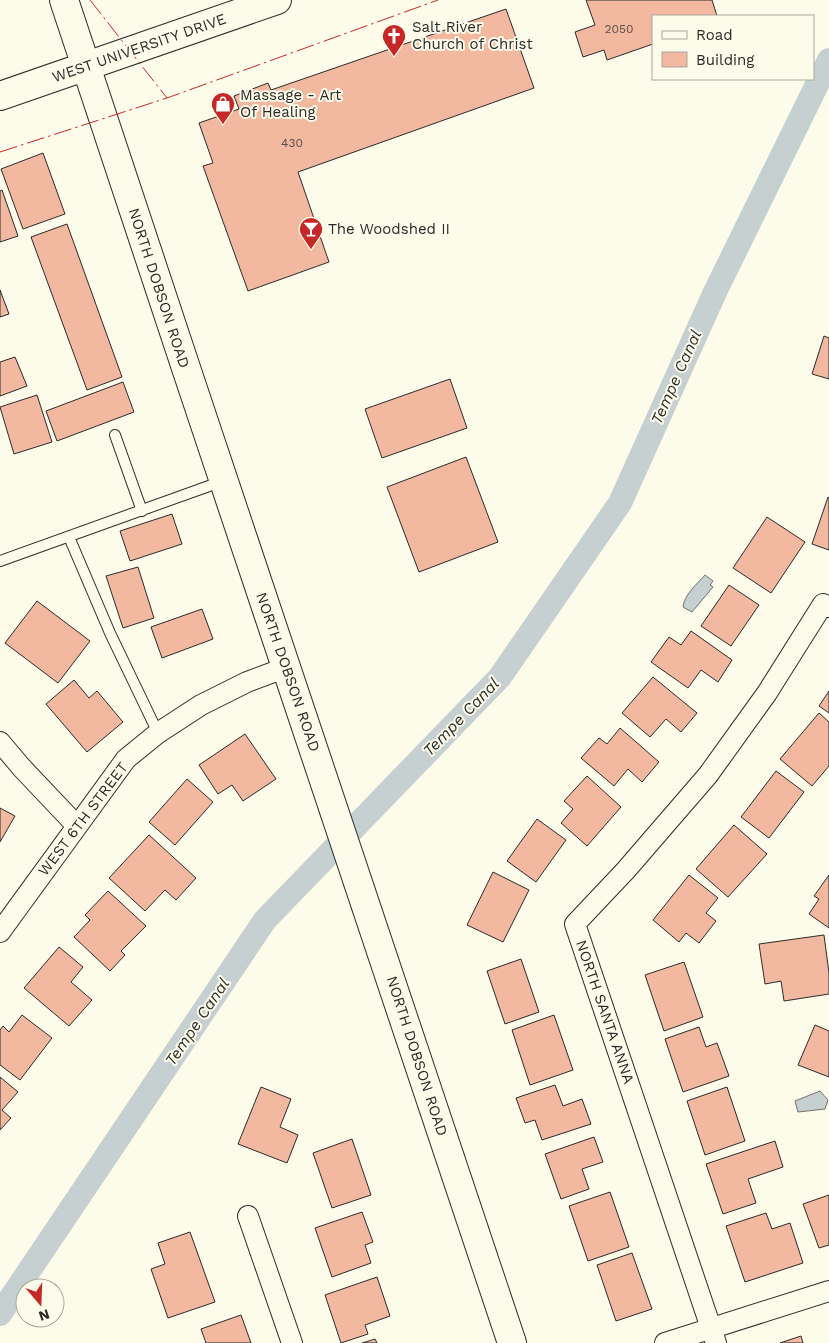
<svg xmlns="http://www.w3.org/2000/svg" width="829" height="1343" viewBox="0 0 829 1343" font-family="'Work Sans',sans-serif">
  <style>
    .water { fill: #c7d0d0; stroke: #74746e }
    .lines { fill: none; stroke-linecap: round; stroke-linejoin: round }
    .canal { stroke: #c7d0d0; stroke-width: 24 }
    .building { fill: #f2b8a0; stroke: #2b2b2b }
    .lane-casing { stroke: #2b2b2b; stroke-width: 12 }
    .street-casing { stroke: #2b2b2b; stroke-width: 22 }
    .secondary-casing { stroke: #2b2b2b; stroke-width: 30 }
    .lane { stroke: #fdfbea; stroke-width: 10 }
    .street { stroke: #fdfbea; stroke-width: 20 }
    .secondary { stroke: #fdfbea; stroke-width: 28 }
    .power { stroke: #c62828; stroke-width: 1; stroke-dasharray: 18 4 2.5 4; stroke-linecap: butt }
    .labels { text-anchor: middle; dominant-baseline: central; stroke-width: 4; stroke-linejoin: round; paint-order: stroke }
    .number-label { font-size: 12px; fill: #5d4e48 }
    .poi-label { font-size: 15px; fill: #2b2b2b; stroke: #fdfbea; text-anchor: start }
    .street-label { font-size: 15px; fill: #2b2b2b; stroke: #fdfbea }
    .water-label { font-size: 16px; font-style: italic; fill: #2b2b2b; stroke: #fdfbea }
  </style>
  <rect width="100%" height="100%" fill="#fdfbea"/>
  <path class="water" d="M705,575L713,581L710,585L713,587L692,612L683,607C684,595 697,584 705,575Z
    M820,1091L828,1100L825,1109L798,1112L795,1101Z"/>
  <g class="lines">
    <path class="canal" d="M0,1314L265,920L500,677L620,503L715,292L829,60"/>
  </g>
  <path class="building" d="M586,0H712L717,16H653V44L607,60L604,50L583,57L575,32L595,25Z
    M506,9L534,88L298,172L329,262L248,291L203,166L213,163L199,123L239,109L234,96L268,83L271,90Z
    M43,153L65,214L23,229L1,169Z
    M2,190L18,236L0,242V191Z
    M67,224L122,377L87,390L31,237Z
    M0,290L9,314L0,317Z
    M824,336L829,338V379L812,374Z
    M15,357L27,386L0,396V362Z
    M450,379L467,428L382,458L365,409Z
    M123,382L134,412L57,441L46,411Z
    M37,395L52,442L14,454L0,407Z
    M466,457L498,542L419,572L387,487Z
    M828,497L829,498V550L812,544Z
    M172,514L182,544L130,561L120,531Z
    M767,517L805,542L771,593L733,568Z
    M138,567L154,618L123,628L106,576Z
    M729,585L759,605L731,646L701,626Z
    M37,601L90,641L58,683L5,643Z
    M202,609L213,639L162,658L151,627Z
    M691,631L732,660L718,682L701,670L688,688L651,662L669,637L681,645Z
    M653,677L697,713L681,732L666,719L650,737L622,713Z
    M74,680L89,698L97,691L123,722L87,752L46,704Z
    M829,691V713L819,706Z
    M819,713L829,722V766L812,786L780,759Z
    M620,728L659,762L642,782L628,769L614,786L581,758L599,738L607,744Z
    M245,734L276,779L243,801L232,785L218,794L199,765Z
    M776,771L804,792L769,838L741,817Z
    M587,776L621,807L587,846L561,823L573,809L564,801Z
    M187,779L213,802L175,845L149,822Z
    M0,808L15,816L0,842Z
    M537,819L566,840L536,882L507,861Z
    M734,825L767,854L728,897L696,869Z
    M149,835L196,878L176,900L165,890L145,911L109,878Z
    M493,872L529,890L503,942L467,925Z
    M689,875L718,898L706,913L716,921L699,943L686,933L679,942L653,920Z
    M829,875V928L809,914L819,899L814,896Z
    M108,891L146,926L121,951L125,955L110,971L74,937L90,920L85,915Z
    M824,935L829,973V994L784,1001L781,981L765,984L759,944Z
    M59,947L83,967L71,982L92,1000L69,1026L24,988Z
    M521,959L539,1012L505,1024L487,971Z
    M684,962L703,1017L664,1031L645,975Z
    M22,1015L52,1038L20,1080L0,1065V1030L3,1026L9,1032Z
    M554,1015L573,1070L530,1085L512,1030Z
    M815,1025L829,1031V1077L798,1065Z
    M699,1027L706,1047L717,1043L729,1076L683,1092L665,1039Z
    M0,1077L18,1092L2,1110L11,1118L0,1130Z
    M555,1085L563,1106L582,1099L591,1124L542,1140L535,1120L525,1123L516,1098Z
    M261,1087L291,1099L280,1127L298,1135L287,1163L238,1144Z
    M727,1087L745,1141L705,1155L687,1101Z
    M594,1137L603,1162L582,1169L589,1189L561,1199L545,1154Z
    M352,1139L371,1195L332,1208L313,1153Z
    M775,1141L783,1167L748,1179L756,1203L723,1214L706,1164Z
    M610,1192L629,1247L588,1261L569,1206Z
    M829,1195V1245L819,1248L803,1204Z
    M362,1212L373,1242L365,1245L371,1263L332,1277L315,1228Z
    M766,1213L772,1229L790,1223L803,1263L745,1282L726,1226Z
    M190,1232L215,1302L168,1318L151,1269L165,1264L158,1243Z
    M632,1253L652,1309L616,1321L597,1265Z
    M377,1277L390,1316L365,1325L368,1334L341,1343L325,1295Z
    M241,1315L251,1343H206L201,1329Z
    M801,1336L803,1343H780Z
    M375,1339L377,1343H362Z"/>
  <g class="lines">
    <g class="lane-casing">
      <path id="lane" d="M115,435L142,511
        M69,537L110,633L158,733
        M0,561L223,481"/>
    </g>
    <g class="street-casing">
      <path id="street" d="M0,742L22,768L76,825
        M0,932L126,759L158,733L201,705L247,682L287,667
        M248,1216L292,1343
        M665,1343L829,1291
        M716,1343L575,924L626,870L708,775L767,693L823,604L829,607"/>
    </g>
    <g class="secondary-casing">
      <path id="secondary" d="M64,0L187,371L512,1343
        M0,96L277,0"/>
    </g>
    <use href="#lane" class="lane"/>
    <use href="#street" class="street"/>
    <use href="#secondary" class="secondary"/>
    <path class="power" d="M90,0L167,98
      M0,152L167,98L438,0"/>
  </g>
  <defs>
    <g id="church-pin" transform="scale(1.25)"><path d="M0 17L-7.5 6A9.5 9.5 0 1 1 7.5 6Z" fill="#c62828" stroke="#fdfbea"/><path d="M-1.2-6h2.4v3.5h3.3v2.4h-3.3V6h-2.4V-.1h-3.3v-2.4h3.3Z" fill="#fff"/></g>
    <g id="shop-pin" transform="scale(1.25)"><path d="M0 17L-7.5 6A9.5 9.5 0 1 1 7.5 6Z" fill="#c62828" stroke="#fdfbea"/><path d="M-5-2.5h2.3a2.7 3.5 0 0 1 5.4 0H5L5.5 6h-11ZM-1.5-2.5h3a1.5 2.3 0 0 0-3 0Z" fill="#fff"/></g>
    <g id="bar-pin" transform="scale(1.25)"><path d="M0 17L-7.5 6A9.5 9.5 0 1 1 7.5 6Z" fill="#c62828" stroke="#fdfbea"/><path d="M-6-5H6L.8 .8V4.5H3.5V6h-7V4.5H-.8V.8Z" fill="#fff"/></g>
  </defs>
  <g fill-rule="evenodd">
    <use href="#church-pin" x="394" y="36"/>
    <use href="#shop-pin" x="223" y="104"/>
    <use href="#bar-pin" x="311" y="229"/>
  </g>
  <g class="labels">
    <g class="number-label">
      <text x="619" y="29">2050</text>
      <text x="292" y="143">430</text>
    </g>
    <g class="poi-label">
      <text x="412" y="27">Salt River<tspan x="412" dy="17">Church of Christ</tspan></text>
      <text x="240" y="95">Massage - Art<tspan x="240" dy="17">Of Healing</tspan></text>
      <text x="328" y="229">The Woodshed II</text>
    </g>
    <g class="street-label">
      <text transform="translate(139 48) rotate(-19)">WEST UNIVERSITY DRIVE</text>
      <text transform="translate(159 288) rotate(72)">NORTH DOBSON ROAD</text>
      <text transform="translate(288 672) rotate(71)">NORTH DOBSON ROAD</text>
      <text transform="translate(83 819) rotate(-53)">WEST 6TH STREET</text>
      <text transform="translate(605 1012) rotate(71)">NORTH SANTA ANNA</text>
      <text transform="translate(417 1056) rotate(72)">NORTH DOBSON ROAD</text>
    </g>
    <g class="water-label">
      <text transform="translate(676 377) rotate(-66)">Tempe Canal</text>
      <text transform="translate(461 717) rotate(-46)">Tempe Canal</text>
      <text transform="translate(197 1022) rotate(-56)">Tempe Canal</text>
    </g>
  </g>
  <rect x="652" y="15" width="162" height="65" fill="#fdfbea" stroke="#a9a89e"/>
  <rect x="662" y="31" width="25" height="8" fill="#fdfbea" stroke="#a9a89e"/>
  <text x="696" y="40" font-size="15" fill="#2b2b2b">Road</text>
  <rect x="662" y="52" width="25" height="15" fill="#f2b8a0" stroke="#a9a89e"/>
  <text x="696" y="65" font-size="15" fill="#2b2b2b">Building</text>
  <g transform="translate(40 1303) rotate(161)"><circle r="24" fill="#fdfbea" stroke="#a9a89e"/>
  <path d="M0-4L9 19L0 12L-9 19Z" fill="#c62828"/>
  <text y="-8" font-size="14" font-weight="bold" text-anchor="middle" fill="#2b2b2b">N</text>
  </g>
</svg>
